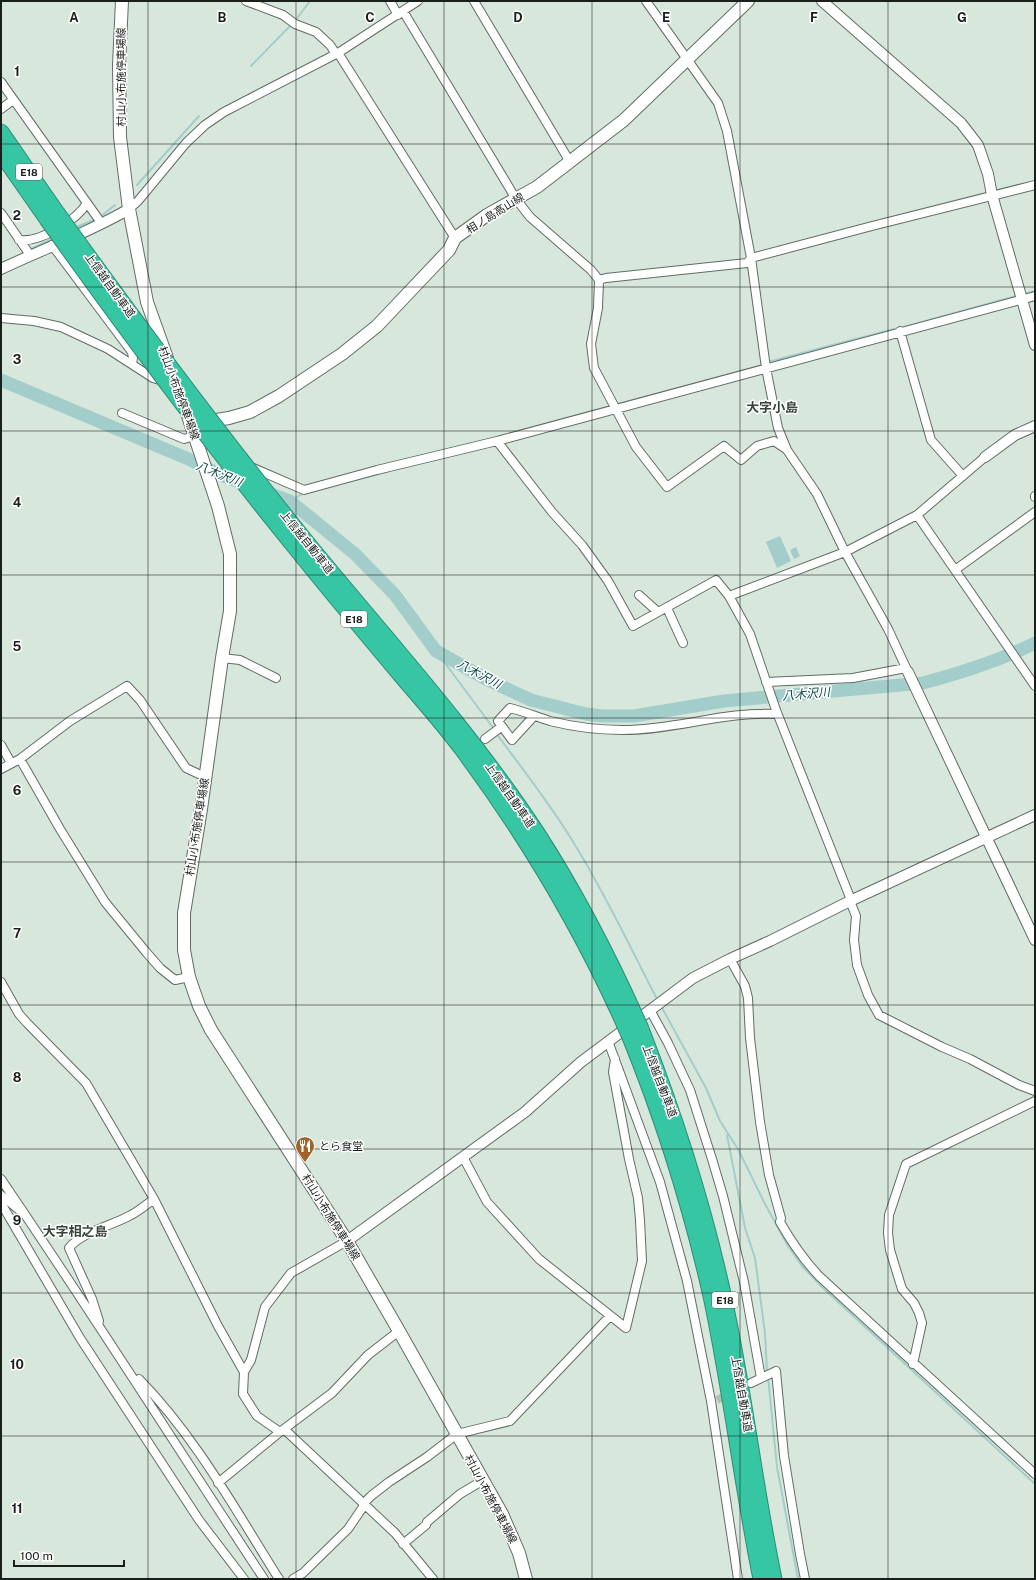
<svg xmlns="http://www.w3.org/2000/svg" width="1036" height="1580" viewBox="0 0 1036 1580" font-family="'Public Sans','Noto Sans JP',sans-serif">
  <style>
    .water { fill: #a3cdca }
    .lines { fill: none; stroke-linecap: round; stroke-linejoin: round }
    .stream { stroke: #a3cdca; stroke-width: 2 }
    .river { stroke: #a3cdca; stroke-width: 13 }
    .minor-tunnel { stroke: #b2bfb5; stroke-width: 8; stroke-dasharray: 8 4; stroke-linecap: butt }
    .minor-casing { stroke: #606d64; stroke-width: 10 }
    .tertiary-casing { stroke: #606d64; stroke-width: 12 }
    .secondary-casing { stroke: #606d64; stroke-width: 14 }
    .motorway-casing { stroke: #2c8c74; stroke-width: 17 }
    .minor { stroke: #fff; stroke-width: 8 }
    .tertiary { stroke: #fff; stroke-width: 10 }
    .secondary { stroke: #fff; stroke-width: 12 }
    .motorway { stroke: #37c6a4; stroke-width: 15 }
    .motorway-bridge-casing { stroke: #2c8c74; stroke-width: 17; stroke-linecap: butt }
    .motorway-bridge { stroke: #37c6a4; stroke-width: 15 }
    .grid { fill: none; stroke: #191f1b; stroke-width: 1; stroke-opacity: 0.55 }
    .labels { text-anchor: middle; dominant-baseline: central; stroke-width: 3; stroke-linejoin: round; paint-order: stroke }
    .shield { fill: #fff; stroke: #5e625f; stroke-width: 1 }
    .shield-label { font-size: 10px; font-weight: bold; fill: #191f1b }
    .street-label { font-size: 11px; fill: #191f1b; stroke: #fff }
    .poi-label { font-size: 11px; fill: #191f1b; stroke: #fff; text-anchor: start }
    .water-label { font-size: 12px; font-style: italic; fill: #064846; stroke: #fff }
    .quarter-label { font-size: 13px; font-weight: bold; fill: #37443b; stroke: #fff }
    .grid-label { font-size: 13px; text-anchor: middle; font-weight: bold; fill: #191f1b; stroke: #fff; stroke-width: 3; stroke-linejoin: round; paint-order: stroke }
  </style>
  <rect width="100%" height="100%" fill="#d8e7dc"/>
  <path class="water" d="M780,536L791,561L777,568L766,542Z
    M796,547L800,556L794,559L790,550Z"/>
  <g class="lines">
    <path class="stream" d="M295,21L310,1
      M251,66L292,24
      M137,185L199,116
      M100,217L115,205
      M74,228L96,219
      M29,250L54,238
      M1,263L11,259
      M1025,294L1035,291
      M904,327L1016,296
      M768,362L894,329
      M355,480L387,472
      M290,501L304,493
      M436,651L494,729
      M496,733C523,770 552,806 575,845C606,895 631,949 658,1001
      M661,1006L706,1088L720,1121L738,1149L765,1204L788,1246L802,1266L822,1287L1035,1484
      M727,1135L745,1228L755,1258L765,1333L767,1372
      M768,1377L777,1467L798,1579"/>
    <path class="river" d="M1,380L186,458L223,476L290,501L355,554L395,595L436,651L488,680L531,700L586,714L602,716H634L724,701L923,683C961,673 999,661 1035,643"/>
    <path class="minor-tunnel" d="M717,1400L731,1393"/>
    <g class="minor-casing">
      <path id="minor" d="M246,1L283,15L295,24L316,32L330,45L336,54
        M390,1L398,15
        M474,1L570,162
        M646,1L718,103L727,131L751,258L766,368L778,428L787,450L817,494L845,552L888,629L908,672
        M403,11L516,199L530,217L591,270L599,280L606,278L747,263L751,258L872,226L1035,185
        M338,53L455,238
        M1,82L102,224
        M1,109L13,100
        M129,209L138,201L186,143L205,125L224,112L338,53L418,1
        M1,213L30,255
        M19,240C40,243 77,220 87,203
        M52,245L132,352L133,358L132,364
        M599,280L598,308L591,344L594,368L636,447L667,487L724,446L741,460L757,446L774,441L786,449
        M1,318L34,321L61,327L108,349L153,378L163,381
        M900,331L931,440L963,476
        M122,413L184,439L194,436
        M497,441L552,512L582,545L608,581L633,626L716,580L729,596L750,634L776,710L851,900
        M251,467L304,490L377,470L497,441L1035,296
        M1035,496V497
        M917,515L1035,686
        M955,570L1035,512
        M639,595L658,612
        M729,596L845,552L917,515L985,457
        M667,608L683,643
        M222,658L240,660L276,678
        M766,682L853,678L906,668
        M534,716L512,740L498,721L510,708C523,711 537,717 550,721C574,727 599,730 623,730C675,730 725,711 777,714
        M485,739L501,727
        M1,745L11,763
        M20,759L60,829L105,902L146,952L160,968L175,980L189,977
        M1,769L20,759L70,721L127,686L140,700L186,768L205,777
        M850,901L856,916L854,940L857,965L868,995L879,1015L942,1047L970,1059L1019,1085L1035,1091
        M730,959L745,986L748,998L750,1038L760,1122L769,1175L781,1218L780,1222C792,1243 802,1258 819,1276L1035,1474
        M1,982L19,1014L27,1023L86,1083L154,1199L218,1326L244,1372L243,1394L257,1416L280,1432L332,1393L368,1355L399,1331
        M650,1010L668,1043L690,1090L712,1159L723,1196L744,1282L761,1378
        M608,1041L660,1182L687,1281L711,1401L738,1579
        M463,1157L487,1202L539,1259L626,1328L642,1261L640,1220L638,1198L629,1159L613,1072L615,1059
        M1,1179C91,1311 176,1446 264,1579
        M1,1195L19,1210
        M1,1203L80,1338L199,1520L244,1579
        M99,1321L92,1299L69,1248C81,1232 114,1225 131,1215C139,1211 147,1204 154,1199
        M913,1364L922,1323L919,1313L914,1303L902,1289L890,1250L888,1233L889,1215L906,1164L1035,1101
        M244,1372L251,1360L265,1307L291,1273L347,1241
        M139,1379C196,1437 236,1511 279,1579
        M751,1383L776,1371L784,1456L800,1554L805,1579
        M284,1429L395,1533L433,1579
        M218,1483L280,1432
        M364,1503L371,1496L389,1482L427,1457L457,1434L510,1421L610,1316
        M403,1544L426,1525L427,1522L460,1494L482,1481
        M293,1579L303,1573L348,1529L365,1504"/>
    </g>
    <g class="tertiary-casing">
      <path id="tertiary" d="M822,1L961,123L978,145L988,174L992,195L1035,345
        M1,269C43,249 88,233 129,209
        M985,457L1015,435L1035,426
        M908,672L1035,940
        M347,1241L525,1112L581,1062L693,978L730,959L770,941L850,901L1035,815"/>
    </g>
    <g class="secondary-casing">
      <path id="secondary" d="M122,1L119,65L120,137L129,209L147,302L167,358
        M187,413L218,506L230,554V611L222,658L201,809L184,913V950L189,977L199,1006L211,1030L347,1241L399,1331L502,1514L519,1553L526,1579
        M204,422L229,418L250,412L279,396L342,354L377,326L449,250L455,238L487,215L537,187L624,120L748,1"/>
    </g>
    <g class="motorway-casing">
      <path id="motorway" d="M1,132L57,213
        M1,153L47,219
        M641,1029C675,1116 703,1203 723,1294C744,1388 754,1484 774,1579
        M630,1037C664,1121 691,1207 711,1296C731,1390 742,1485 761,1579"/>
    </g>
    <use href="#minor" class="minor"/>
    <use href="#tertiary" class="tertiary"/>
    <use href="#secondary" class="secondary"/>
    <use href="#motorway" class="motorway"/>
    <g class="motorway-bridge-casing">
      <path id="motorway-bridge" d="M57,213C137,324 218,433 304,539C383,636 468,728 537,833C577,895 611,961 641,1029
        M47,219C126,330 208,440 294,546C330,591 367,635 404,679C424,702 444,725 462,749C529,839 585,934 630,1037"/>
    </g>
    <use href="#motorway-bridge" class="motorway-bridge"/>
  </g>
  <path class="grid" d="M148,1V1579M296,1V1579M444,1V1579M592,1V1579M740,1V1579M888,1V1579M1,144H1035M1,287H1035M1,431H1035M1,575H1035M1,718H1035M1,862H1035M1,1005H1035M1,1149H1035M1,1293H1035M1,1436H1035"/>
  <defs>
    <g id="restaurant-pin" transform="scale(1)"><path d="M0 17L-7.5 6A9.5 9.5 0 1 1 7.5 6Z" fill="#a16329" stroke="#fff"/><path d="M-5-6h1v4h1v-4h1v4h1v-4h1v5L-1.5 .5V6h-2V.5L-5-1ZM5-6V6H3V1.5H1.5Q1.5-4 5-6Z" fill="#fff"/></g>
  </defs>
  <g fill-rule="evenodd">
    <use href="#restaurant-pin" x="305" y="1146"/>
  </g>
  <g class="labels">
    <g class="shield">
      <rect x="16" y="164" width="26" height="16" rx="3"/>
      <rect x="341" y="611" width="26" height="16" rx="3"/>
      <rect x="712" y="1292" width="26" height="16" rx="3"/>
    </g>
    <g class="shield-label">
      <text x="29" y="172">E18</text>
      <text x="354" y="619">E18</text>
      <text x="725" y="1300">E18</text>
    </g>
    <g class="street-label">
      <text transform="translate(121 77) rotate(-90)">村山小布施停車場線</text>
      <text transform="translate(495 213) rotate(-32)">相ノ島高山線</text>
      <text transform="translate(110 285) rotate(54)">上信越自動車道</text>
      <text transform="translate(179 393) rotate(70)">村山小布施停車場線</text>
      <text transform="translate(307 542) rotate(51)">上信越自動車道</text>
      <text transform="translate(510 795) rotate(55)">上信越自動車道</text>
      <text transform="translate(197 827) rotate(-81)">村山小布施停車場線</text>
      <text transform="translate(660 1081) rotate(69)">上信越自動車道</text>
      <text transform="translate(331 1217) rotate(58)">村山小布施停車場線</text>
      <text transform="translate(742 1394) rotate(80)">上信越自動車道</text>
      <text transform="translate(491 1499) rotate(62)">村山小布施停車場線</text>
    </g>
    <g class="poi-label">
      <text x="319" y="1146">とら食堂</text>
    </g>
    <g class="water-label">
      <text transform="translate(219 474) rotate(22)">八木沢川</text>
      <text transform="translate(479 674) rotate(28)">八木沢川</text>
      <text transform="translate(806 694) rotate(-5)">八木沢川</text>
    </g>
    <g class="quarter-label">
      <text x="772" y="407">大字小島</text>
      <text x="75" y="1231">大字相之島</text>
    </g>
  </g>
  <g class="grid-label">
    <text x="74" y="22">A</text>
    <text x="222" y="22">B</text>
    <text x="370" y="22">C</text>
    <text x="518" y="22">D</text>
    <text x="666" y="22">E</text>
    <text x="814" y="22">F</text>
    <text x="962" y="22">G</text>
    <text x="17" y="76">1</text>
    <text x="17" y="220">2</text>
    <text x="17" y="364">3</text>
    <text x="17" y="507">4</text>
    <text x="17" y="651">5</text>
    <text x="17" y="795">6</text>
    <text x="17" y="938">7</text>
    <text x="17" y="1082">8</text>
    <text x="17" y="1225">9</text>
    <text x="17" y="1369">10</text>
    <text x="17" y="1513">11</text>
  </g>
  <rect width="1036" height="1580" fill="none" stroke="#191f1b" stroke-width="4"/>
  <path d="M14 1560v6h110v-6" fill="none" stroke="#191f1b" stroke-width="2"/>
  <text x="20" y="1560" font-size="12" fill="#191f1b" stroke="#ffffff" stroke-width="3" paint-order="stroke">100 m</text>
</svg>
